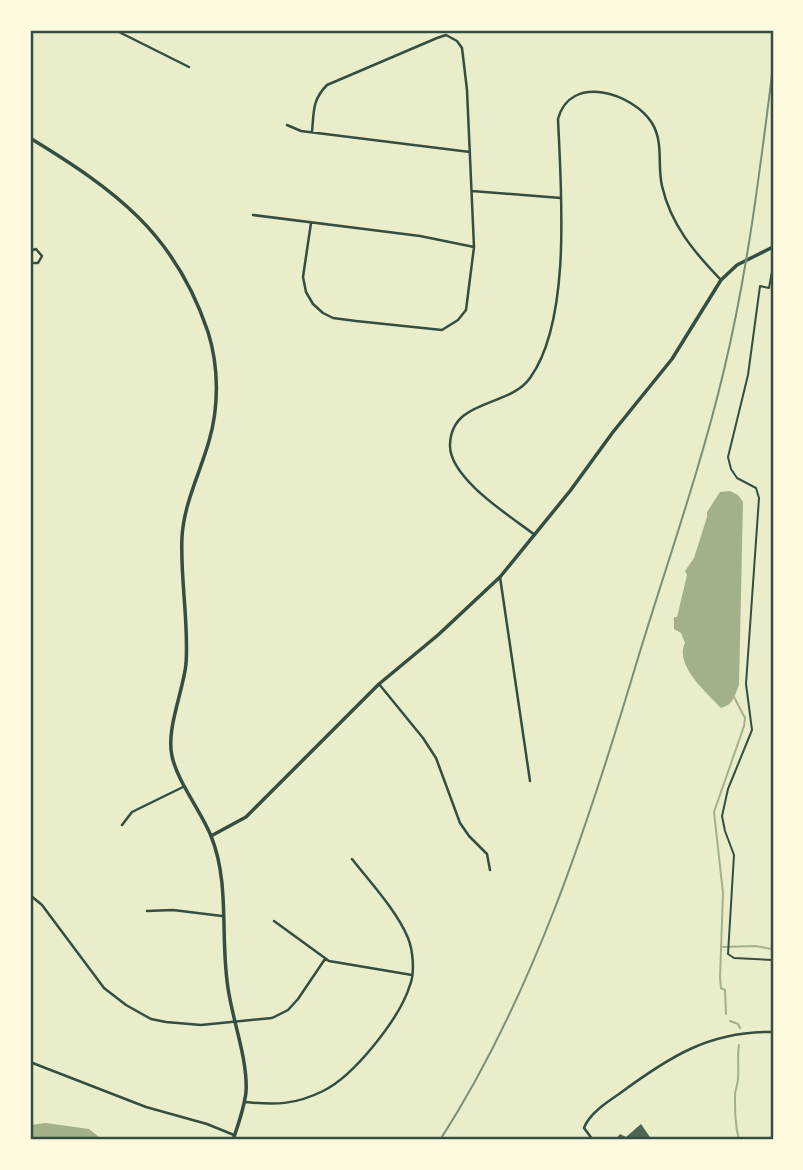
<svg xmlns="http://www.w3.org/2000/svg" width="803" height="1170" viewBox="0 0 803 1170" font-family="'PT Sans',sans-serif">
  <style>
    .water { fill: #a3b18a }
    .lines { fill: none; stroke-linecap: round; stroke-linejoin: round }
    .stream { stroke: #a3b18a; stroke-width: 2 }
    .building { fill: #4f6655 }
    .path { stroke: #344e41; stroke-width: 2 }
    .minor { stroke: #344e41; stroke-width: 2.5 }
    .tertiary { stroke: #344e41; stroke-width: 3.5 }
    .rail { stroke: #7c8e77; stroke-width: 2 }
    .neatline { fill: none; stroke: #344e41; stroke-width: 2.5 }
  </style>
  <rect width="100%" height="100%" fill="#e9edc9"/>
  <path class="water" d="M730,491L738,495L743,502L739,685C734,697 734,704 721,708C707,693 674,665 685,643L681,633L674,629V617H677L687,575L685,571L694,558L707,517V512L720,492Z
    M46,1123L89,1129L103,1140H30V1125Z"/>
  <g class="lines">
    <path class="stream" d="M723,947L755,946L772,949
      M726,1014L725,990L721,988L720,978L723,893L714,812L744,726L745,718L734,697
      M730,1021L738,1024L740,1028
      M739,1140C735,1125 735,1111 735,1095C735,1090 738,1084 738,1079C739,1067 737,1057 739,1045"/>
  </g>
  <path class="building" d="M641,1124L652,1140H638L636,1137L632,1140H615L620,1134L626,1137Z"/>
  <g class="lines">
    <path class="path" d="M773,266L769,288L760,286L748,375L728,457L731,469L737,478L756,488L759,498L746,684L752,730L728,789L722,816L725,831L734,855L728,954L734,958L773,960"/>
    <path class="minor" d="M115,30L189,67
      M287,125L301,131L470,152
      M472,191L561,198
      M253,215L420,236L474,247
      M311,223L303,277L306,292L313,304L323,313L333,318L356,321L442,330L458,320L466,310L474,247L467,90L462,48L457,41L446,35L437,38L327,85C312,100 314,112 312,132
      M30,251L36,249L42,256L38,263H30
      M535,535C510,516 449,478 450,445C451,398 509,408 530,378C572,320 561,189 558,119C570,73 633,93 652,123C664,143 657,164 662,186C671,225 694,252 721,280
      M500,577L530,781
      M379,684L423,738L436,758L460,823L469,836L487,854L490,870
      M122,825L132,812L183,787
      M30,895L42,905L104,988L126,1005L151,1019L166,1022L201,1025L272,1018L288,1010L298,999L325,959
      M147,911L173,910L222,916
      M274,921L329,961L412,975
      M30,1062L146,1107L207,1124L234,1135
      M245,1102C275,1105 295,1105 323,1091C354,1076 400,1018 410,985C415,973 413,950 408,938C397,911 370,882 352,859
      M593,1140L584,1128C589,1114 607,1102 619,1094C669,1057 709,1031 773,1032
      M773,1140V1139"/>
    <path class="tertiary" d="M30,138C115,190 175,233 208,332C219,367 219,407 209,441C200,473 184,503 182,537C180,579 189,622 186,664C183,692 166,729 172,756C177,781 201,811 211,836C231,885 219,942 229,994C234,1024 248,1062 246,1092C244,1109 238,1125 233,1140
      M211,836L246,817L379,684L438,635L500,577L570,491L613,432L672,359L721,280L737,265L773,247"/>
    <path class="rail" d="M440,1140C533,996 589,822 638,658C667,563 701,467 724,370C748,270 760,169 773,67"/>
  </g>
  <rect width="803" height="1170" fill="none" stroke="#fefae0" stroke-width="63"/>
  <rect x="32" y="32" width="740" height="1106" class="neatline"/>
</svg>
